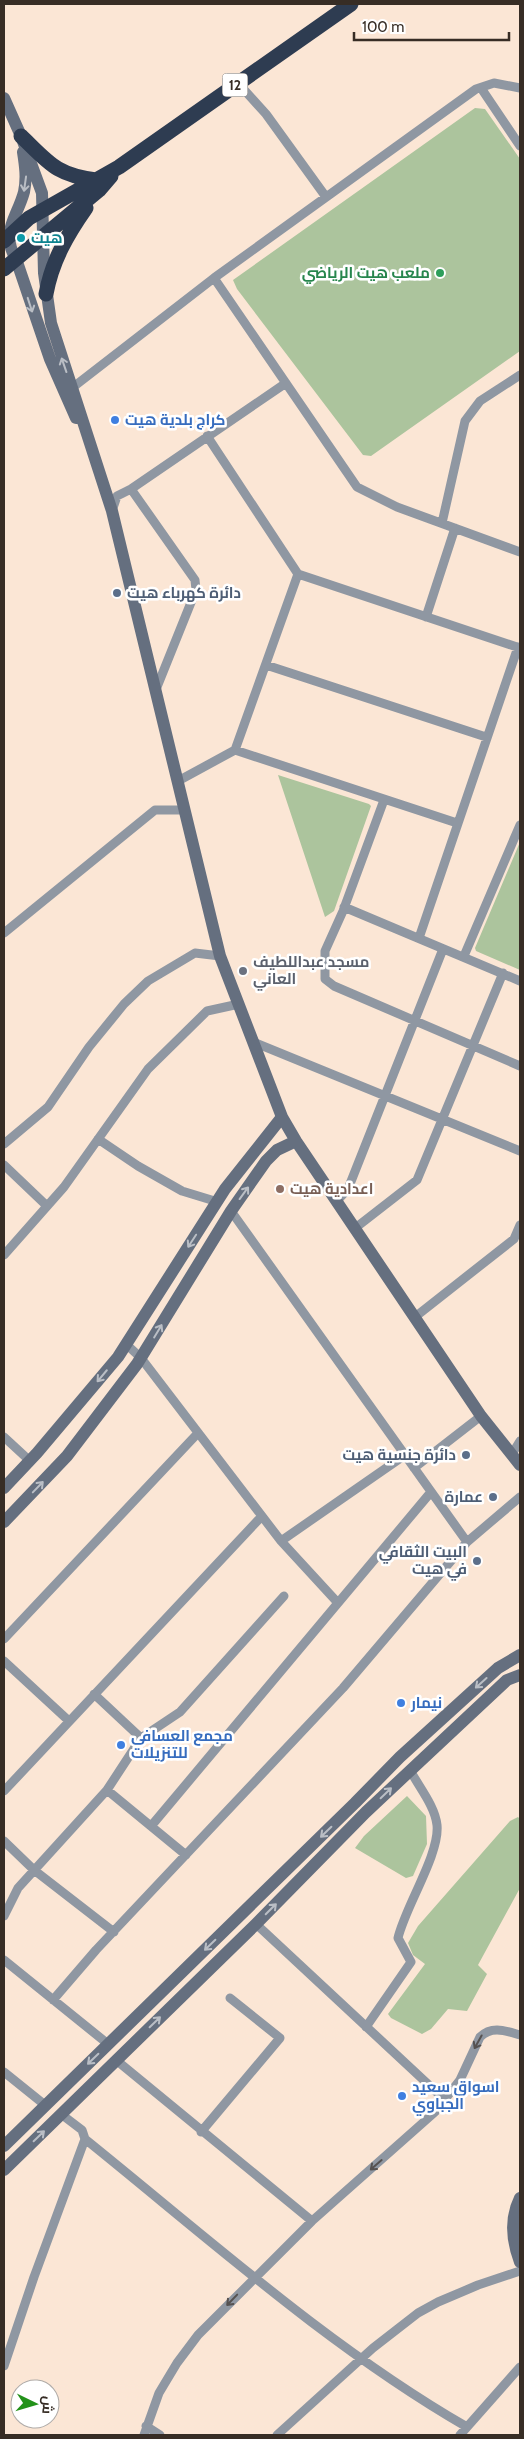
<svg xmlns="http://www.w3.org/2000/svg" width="524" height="2439" viewBox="0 0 524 2439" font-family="Cabin,Cairo,sans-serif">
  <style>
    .green { fill: #acc49d }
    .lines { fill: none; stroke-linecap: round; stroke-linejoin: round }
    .street { stroke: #8f97a2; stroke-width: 9 }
    .secondary { stroke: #656f7f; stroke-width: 12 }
    .highway { stroke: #2e3c51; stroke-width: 15 }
    .oneway { stroke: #babec5 }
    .oneway2 { stroke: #565251 }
    .culture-dot { fill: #0f9aa8; stroke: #fff; stroke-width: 2 }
    .leisure-dot { fill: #2e9e5b; stroke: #fff; stroke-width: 2 }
    .shop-dot { fill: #3f7fe0; stroke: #fff; stroke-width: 2 }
    .service-dot { fill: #5c6f8a; stroke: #fff; stroke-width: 2 }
    .worship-dot { fill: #6b7280; stroke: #fff; stroke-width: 2 }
    .education-dot { fill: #8d6e63; stroke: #fff; stroke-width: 2 }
    .labels { text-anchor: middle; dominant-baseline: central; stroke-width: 5; stroke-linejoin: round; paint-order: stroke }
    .shield { fill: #fff; stroke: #736c66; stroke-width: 1 }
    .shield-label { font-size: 14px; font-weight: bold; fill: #372d25 }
    .culture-label { font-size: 15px; font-weight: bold; fill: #0d838f; stroke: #fff; text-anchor: start }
    .leisure-label { font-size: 15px; font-weight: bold; fill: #27864d; stroke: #fff; text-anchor: end }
    .shop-label { font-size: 15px; font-weight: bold; fill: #366cbe; stroke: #fff; text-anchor: start }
    .service-label { font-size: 15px; font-weight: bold; fill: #4e5e75; stroke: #fff; text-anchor: end }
    .worship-label { font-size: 15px; font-weight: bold; fill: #5b616d; stroke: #fff; text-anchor: start }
    .education-label { font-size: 15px; font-weight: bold; fill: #785e54; stroke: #fff; text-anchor: start }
  </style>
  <rect width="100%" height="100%" fill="#fbe6d5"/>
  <path class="green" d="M475,108L485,109L520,159V351L371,456L363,455L237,289L233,280Z
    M278,775L369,804L371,806L334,911L325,917Z
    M520,842V970L476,951L475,948Z
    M407,1796L426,1816L427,1844L413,1876L406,1878L355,1848L364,1836Z
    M518,1817L520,1819V1888L478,1965L487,1974L467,2011L448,2009L431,2029L422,2034L391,2018L388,2014L425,1964L413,1955L408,1943L418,1926L510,1821Z"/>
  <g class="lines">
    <path class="street" d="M238,83L266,114L326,197
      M481,88L520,146
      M214,278L357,487L397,507L520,552
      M72,388L214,278L476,89L494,83L520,88
      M207,436L298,574L520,648
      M131,489L195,580L196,590L157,687
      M112,511L117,496L131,489L286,383
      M442,523L465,421L480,401L520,375
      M426,617L455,528
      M266,665L486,737
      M235,750L457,823
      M178,781L235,750L298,574
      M384,800L343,911L325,951V979L334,986L520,1066
      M344,907L520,981
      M4,933L155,810H184
      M419,938L518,647
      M464,956L520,825
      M253,1042L520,1151
      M98,1139L138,1166L182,1191L218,1202
      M4,1144L48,1107L89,1047L124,1004L148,981L195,953L220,956
      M4,1165L47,1206
      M336,1202L348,1189L443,949
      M231,1211L467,1542
      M354,1229L417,1180L503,973
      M4,1255L64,1187L148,1069L207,1011L239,1004
      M415,1317L514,1239L520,1225
      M126,1344L141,1358L281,1541L338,1603
      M4,1437L30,1461
      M512,1454L520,1441
      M414,1468L481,1416
      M281,1541L405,1455
      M4,1639L198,1433
      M4,1661L69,1721
      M94,1694L141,1738
      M107,1790L186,1855
      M4,1791L262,1516
      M152,1825L431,1492
      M4,1841L34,1870L114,1932
      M4,1916L18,1888L107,1790L141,1738L180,1712L284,1596
      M256,1924L445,2100
      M4,1960L108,2044
      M53,2000L96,1950L343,1688L467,1542L520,1497
      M366,2027L411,1962L398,1938C405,1907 440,1854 437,1825C435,1806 419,1787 410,1770
      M116,2060L312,2221
      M4,2072L45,2105
      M61,2114L82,2130L85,2139C208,2238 330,2348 467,2427
      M201,2132L280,2038L230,1998
      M4,2366L34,2277L85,2139
      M146,2426L160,2435
      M144,2435L159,2393L177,2363L198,2335L312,2221L435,2112L460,2080L480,2037C492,2025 506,2031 520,2035
      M277,2435L373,2348L418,2313L438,2302L478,2285L520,2271
      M460,2435L520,2367"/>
    <path class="secondary" d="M4,98L21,136L42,193L44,273L51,323L112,511L220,956L282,1117L296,1141L481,1416L520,1465
      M23,152C25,165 27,178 24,192C17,218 0,232 16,259L50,359L76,418
      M4,1488L37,1453L118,1357L225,1189L282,1117
      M4,1522L67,1456L137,1364L231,1211L266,1161L277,1150L296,1141
      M4,2146L355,1803L400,1757L498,1668L520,1655
      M4,2170L256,1924L366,1812L507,1680L520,1675
      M520,2198C510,2218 512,2241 520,2262"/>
    <path class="highway" d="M21,136C49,163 56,175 96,180
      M4,241L29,218L119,167L351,4
      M4,269L99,190L111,176
      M46,294C52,261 67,235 86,208"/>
  </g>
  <defs><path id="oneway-shaft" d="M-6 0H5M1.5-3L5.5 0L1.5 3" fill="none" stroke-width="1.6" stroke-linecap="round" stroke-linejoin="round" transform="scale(1.25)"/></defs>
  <g class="oneway">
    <use href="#oneway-shaft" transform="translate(25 184) rotate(98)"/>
    <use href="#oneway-shaft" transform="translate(30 305) rotate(72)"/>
    <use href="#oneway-shaft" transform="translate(64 365) rotate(-109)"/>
    <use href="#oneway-shaft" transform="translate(244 1193) rotate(-54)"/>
    <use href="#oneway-shaft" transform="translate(192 1241) rotate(123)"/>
    <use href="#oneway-shaft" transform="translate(158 1331) rotate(-59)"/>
    <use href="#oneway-shaft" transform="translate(102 1376) rotate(130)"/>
    <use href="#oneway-shaft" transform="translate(38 1487) rotate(-46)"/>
    <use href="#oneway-shaft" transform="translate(481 1683) rotate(138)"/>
    <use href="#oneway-shaft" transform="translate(386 1793) rotate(-44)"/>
    <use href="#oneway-shaft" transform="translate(326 1832) rotate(136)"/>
    <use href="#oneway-shaft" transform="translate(271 1909) rotate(-45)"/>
    <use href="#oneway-shaft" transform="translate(210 1945) rotate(136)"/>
    <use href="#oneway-shaft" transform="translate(155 2022) rotate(-44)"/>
    <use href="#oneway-shaft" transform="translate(93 2059) rotate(136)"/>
    <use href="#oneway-shaft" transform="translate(39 2136) rotate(-44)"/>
  </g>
  <g class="oneway2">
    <use href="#oneway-shaft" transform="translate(478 2042) rotate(119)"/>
    <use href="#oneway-shaft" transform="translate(376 2165) rotate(139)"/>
    <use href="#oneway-shaft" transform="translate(232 2300) rotate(134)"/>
  </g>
  <circle class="culture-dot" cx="21" cy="238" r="5"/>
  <circle class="leisure-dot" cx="440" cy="273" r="5"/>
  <g class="shop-dot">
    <circle cx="115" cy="420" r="5"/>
    <circle cx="401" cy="1703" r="5"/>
    <circle cx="121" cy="1745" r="5"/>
    <circle cx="402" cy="2096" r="5"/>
  </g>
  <g class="service-dot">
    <circle cx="117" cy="593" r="5"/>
    <circle cx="466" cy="1455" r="5"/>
    <circle cx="493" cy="1497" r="5"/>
    <circle cx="477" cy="1561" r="5"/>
  </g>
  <circle class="worship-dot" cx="243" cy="971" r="5"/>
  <circle class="education-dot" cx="280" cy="1189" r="5"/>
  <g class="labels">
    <rect class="shield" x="222.5" y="73.5" width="25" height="23" rx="4"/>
    <g class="shield-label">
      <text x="235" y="85">12</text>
    </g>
    <g class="culture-label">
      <text x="31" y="238">هيت</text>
    </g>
    <g class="leisure-label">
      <text x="430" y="273">ملعب هيت الرياضي</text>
    </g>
    <g class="shop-label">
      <text x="125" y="420">كراج بلدية هيت</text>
      <text x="411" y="1703">نيمار</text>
      <text x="131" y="1736">مجمع العسافي<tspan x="131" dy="17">للتنزيلات</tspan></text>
      <text x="412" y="2087">اسواق سعيد<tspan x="412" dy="17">الجباوي</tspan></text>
    </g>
    <g class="service-label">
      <text x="127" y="593" text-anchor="start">دائرة كهرباء هيت</text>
      <text x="456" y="1455">دائرة جنسية هيت</text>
      <text x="483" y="1497">عمارة</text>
      <text x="467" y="1552">البيت الثقافي<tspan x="467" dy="17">في هيت</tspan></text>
    </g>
    <g class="worship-label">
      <text x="253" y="962">مسجد عبداللطيف<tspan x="253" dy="17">العاني</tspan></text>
    </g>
    <g class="education-label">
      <text x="290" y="1189">اعدادية هيت</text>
    </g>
  </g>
  <rect width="524" height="2439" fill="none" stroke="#372d25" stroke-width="10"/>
  <g transform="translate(35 2404) rotate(95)"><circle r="24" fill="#ffffff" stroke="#afaba8"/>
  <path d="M0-4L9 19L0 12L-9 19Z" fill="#23921a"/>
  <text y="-8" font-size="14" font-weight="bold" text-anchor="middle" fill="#372d25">ش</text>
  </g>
  <path d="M354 32v8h155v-8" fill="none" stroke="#372d25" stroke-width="2.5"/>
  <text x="362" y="32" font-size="15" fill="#372d25" stroke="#ffffff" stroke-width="4" paint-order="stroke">100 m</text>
</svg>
